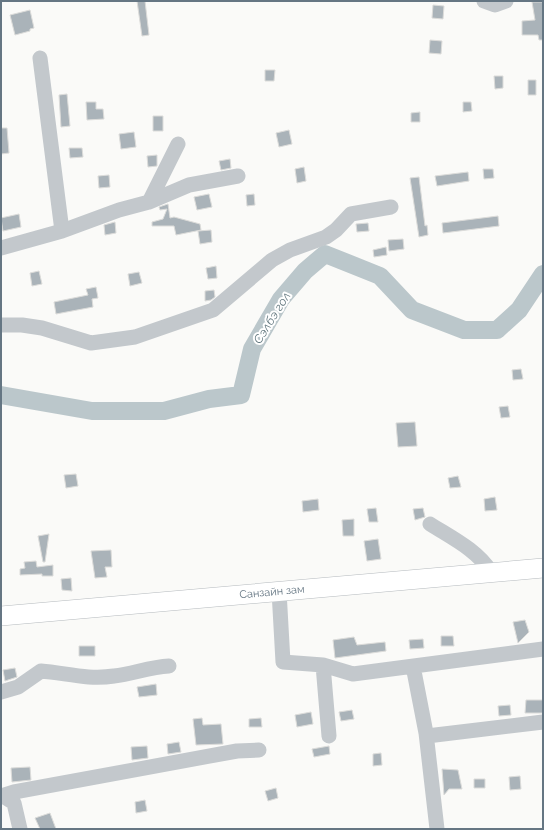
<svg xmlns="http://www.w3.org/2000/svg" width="544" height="830" viewBox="0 0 544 830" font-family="Raleway,sans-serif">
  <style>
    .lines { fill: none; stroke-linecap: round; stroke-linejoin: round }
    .river { stroke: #bbc7cb; stroke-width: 18 }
    .building { fill: #aab3b9; stroke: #dcdcda }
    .major-casing { stroke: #b5babe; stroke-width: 20 }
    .minor { stroke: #c3c8cc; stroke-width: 15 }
    .major { stroke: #fff; stroke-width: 19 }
    .labels { text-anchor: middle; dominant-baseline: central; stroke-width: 4; stroke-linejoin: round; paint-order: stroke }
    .street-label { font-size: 11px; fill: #657683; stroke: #fff }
    .water-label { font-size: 12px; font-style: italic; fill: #60757c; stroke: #fff }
  </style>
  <rect width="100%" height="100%" fill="#fafaf8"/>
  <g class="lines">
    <path class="river" d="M1,395L92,411H164L209,399L241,395L252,349L281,299L305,271L325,254L380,276L412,310L464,330H497L519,310L543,274"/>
  </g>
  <path class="building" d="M137,1H145L149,35L142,36Z
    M532,2H543V40H539L538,35H522V21L535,20Z
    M433,5L444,6L443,19L432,18Z
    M30,10L34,28L30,29V31L15,35L10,15Z
    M430,40L442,41L441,54L429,53Z
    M265,70H275L274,81H265Z
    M494,76H503V88L495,89Z
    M528,80H536V95H528Z
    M67,94L70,126L61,127L59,95Z
    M86,102H96V109H103L104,119L87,120Z
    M463,102H471L472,111L463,112Z
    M420,112V122H411V113Z
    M153,116H163V131H153Z
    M1,128H7L9,153L1,154Z
    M289,130L292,144L279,147L276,133Z
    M134,132L136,147L121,149L119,134Z
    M69,148H82L83,157L70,158Z
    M157,155V166L148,167L147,156Z
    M230,159L231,168L221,170L219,161Z
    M304,167L306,181L297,183L295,169Z
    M483,169H493L494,178L484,179Z
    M468,172L469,181L437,186L435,176Z
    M109,175L110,187L99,188L98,176Z
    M419,177L425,226L427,225L428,235L419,237L410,178Z
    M209,194L212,207L197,210L194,197Z
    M254,194L255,205L247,206L246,195Z
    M168,204L170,218L174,217L200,224L201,230L176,235L174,226H152V222L163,219L167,209L160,210L159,207Z
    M19,214L21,227L3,231L1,218Z
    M498,216L499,226L443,233L442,223Z
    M115,222L116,233L105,235L104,225Z
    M368,223L369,231L357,232L356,224Z
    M211,230L212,242L200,244L198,231Z
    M403,239L404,249L389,251L388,240Z
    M386,247L387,255L374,257L373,250Z
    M216,266L217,278L208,279L206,268Z
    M39,271L42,284L32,286L30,273Z
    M139,272L142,283L130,286L128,274Z
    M96,287L98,298L92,299L93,307L56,314L54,302L88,295L86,289Z
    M214,290L215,297L211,300L205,301V291Z
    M521,369L523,379L513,380L512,370Z
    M508,406L510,417L501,418L499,407Z
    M415,422L417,446L398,447L396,423Z
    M76,474L78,486L66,488L64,475Z
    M458,476L461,487L450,488L448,478Z
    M495,497L497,510L485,511L484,499Z
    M318,499L319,510L303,512L302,501Z
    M376,508L378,522H369L367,509Z
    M423,508L425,517L415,520L413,509Z
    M354,519V536H343L342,520Z
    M49,534L45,562H43L38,536Z
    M378,539L381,559L367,561L364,541Z
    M111,550L112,567H105L107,577L95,578L91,551Z
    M36,561L37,567L53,565V576H42V574L20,575V569L25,568L24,562Z
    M71,578L72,591L62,590L61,579Z
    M525,620L529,632L518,643L513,622Z
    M441,636H453L454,646H441Z
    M354,637L357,645L385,642L386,651L335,658L333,640Z
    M423,639L424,648L410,649L409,640Z
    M79,646H95V656H79Z
    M15,668L17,677L5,681L3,670Z
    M156,684L157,695L139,697L137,687Z
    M526,700H543V713H525Z
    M510,705L511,715L499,716L498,706Z
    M352,710L354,719L341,721L339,712Z
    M311,712L313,724L297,727L295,715Z
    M202,718L203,725L221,724L223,744L196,745L193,719Z
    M261,718L262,727H249V719Z
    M179,742L181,752L168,754L167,744Z
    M147,746L148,758L132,760L131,747Z
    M329,746L330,754L314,757L312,749Z
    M381,753L382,765L373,766V754Z
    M30,767L31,780L12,782L11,768Z
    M442,769L458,770L462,789H449L444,795Z
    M520,776L521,789L510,790L509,777Z
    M474,779H485V788H474Z
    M276,788L278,798L268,801L265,791Z
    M145,800L147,811L136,813L135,802Z
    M50,813L56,829H40L35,818Z"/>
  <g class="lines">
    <g class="major-casing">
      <path id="major" d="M1,616L543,568"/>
    </g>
    <path class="minor" d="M484,1L495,5L506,1
      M149,202L189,185L238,176
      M62,231L119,210L149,202L178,144
      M1,248L62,231L40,58
      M1,325H22L42,328L91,343L135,337L213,310L272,260L290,250L326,237L336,230L351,214L391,207
      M430,524C452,538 477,550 491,572
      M279,591L283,662L323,665L353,674L543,649
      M323,665L329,736
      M413,666L426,733L437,829
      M1,692L18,687L41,671C66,673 88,680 114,676C133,674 149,667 169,666
      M427,736L543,722
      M1,796L14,792L237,751L259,750
      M3,796L14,803L20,829"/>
    <use href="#major" class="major"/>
  </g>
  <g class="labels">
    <g class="street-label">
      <text transform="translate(272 592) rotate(-5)">Санзайн зам</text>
    </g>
    <g class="water-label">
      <text transform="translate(272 318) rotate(-58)">Сэлбэ гол</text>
    </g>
  </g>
  <rect width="544" height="830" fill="none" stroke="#657683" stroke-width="4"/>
</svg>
